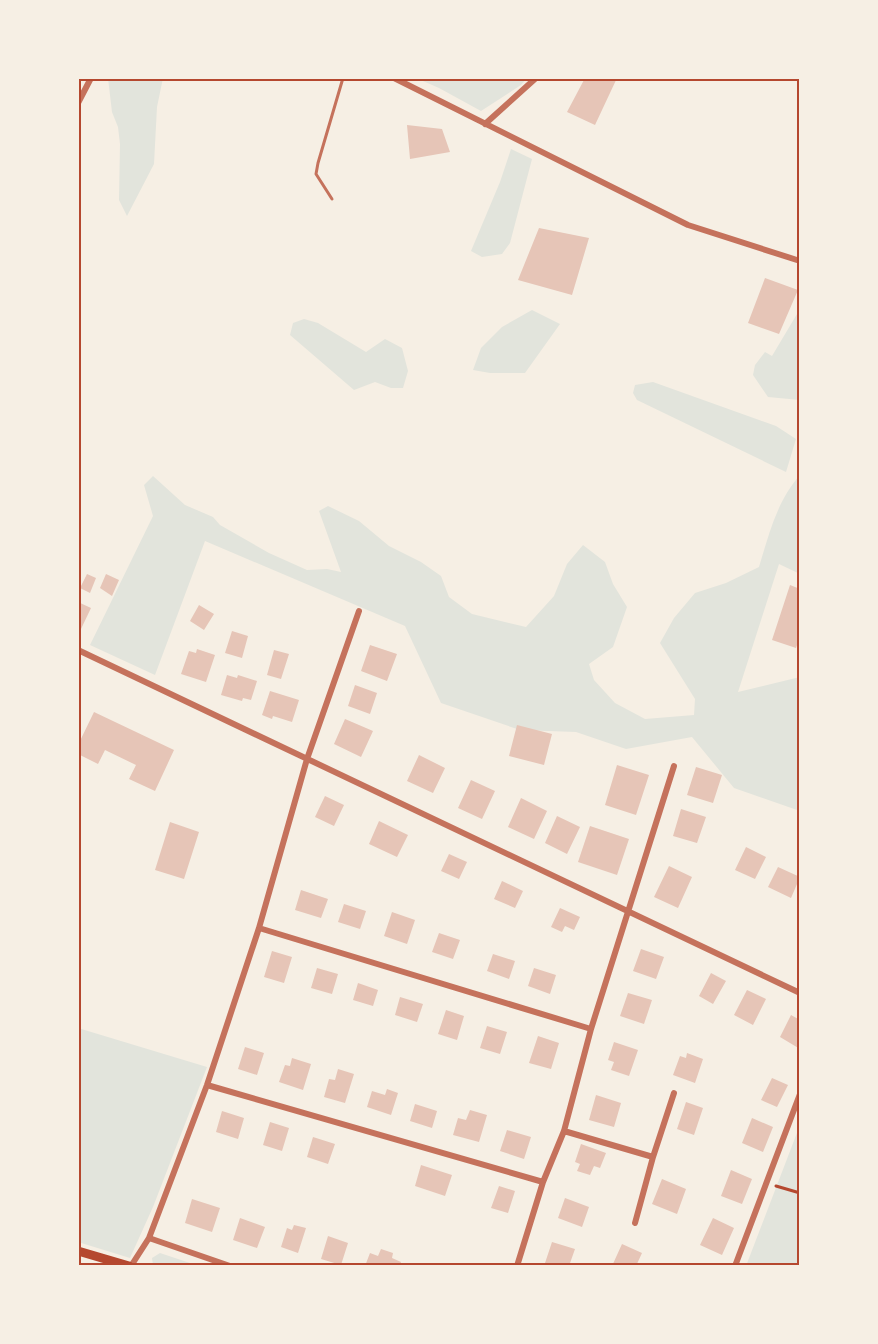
<svg xmlns="http://www.w3.org/2000/svg" width="878" height="1344" viewBox="0 0 878 1344" font-family="'Public Sans',sans-serif">
  <style>
    .green { fill: #e2e4dc }
    .building { fill: #e6c5b7 }
    .lines { fill: none; stroke-linecap: round; stroke-linejoin: round }
    .path { stroke: #b5482f; stroke-width: 3 }
    .service { stroke: #c5725c; stroke-width: 3 }
    .minor { stroke: #c5725c; stroke-width: 6 }
    .secondary { stroke: #b5482f; stroke-width: 9 }
    .neatline { fill: none; stroke: #b5482f; stroke-width: 2 }
  </style>
  <rect width="100%" height="100%" fill="#f6efe4"/>
  <path class="green" d="M108,78H163L157,107L154,164L127,216L119,200L120,144L118,127L112,112Z
    M416,78H527L521,85L481,111L439,88Z
    M511,149L532,159L510,243L502,254L482,257L471,251L500,182Z
    M800,309V400L768,397L753,375L755,365L765,352L772,356Z
    M532,310L560,324L525,373H490L473,370L481,348L502,327Z
    M304,319L318,323L366,352L385,339L402,348L408,371L403,388H391L375,382L354,390L290,335L293,323Z
    M653,382L776,426L796,439L786,472L637,400L633,393L635,385Z
    M800,475V574L779,564L738,692L800,677V811L734,788L692,737L626,749L576,732L520,730L441,703L405,626L205,541L155,675L90,645L153,516L144,485L153,476L185,505L213,517L220,525L269,553L307,570L327,569L341,572L319,511L328,506L359,521L389,546L421,562L441,576L449,597L472,614L526,627L554,596L567,564L583,545L605,562L613,584L627,607L613,647L589,664L594,680L615,703L645,719L694,715L695,699L660,643L674,618L695,593L726,583L759,567C769,534 777,501 800,475Z
    M78,1028L207,1067L153,1207L130,1258L78,1242Z
    M800,1125V1266H746Z
    M160,1253L199,1266L153,1265L152,1258Z"/>
  <path class="building" d="M585,78H617L595,125L567,112Z
    M407,125L442,129L450,152L410,159Z
    M539,228L589,238L572,295L518,280Z
    M765,278L798,290L779,334L748,323Z
    M87,574L96,578L90,593L80,588Z
    M106,574L119,580L112,596L100,588Z
    M790,585L800,589V636L796,648L772,640Z
    M78,602L91,608L81,629L78,627Z
    M199,605L214,614L204,630L190,621Z
    M232,631L248,636L242,658L225,653Z
    M370,645L397,654L387,681L361,671Z
    M197,649L215,655L206,682L181,674L189,651L196,653Z
    M274,650L289,654L281,679L267,675Z
    M227,675L237,678L238,675L257,681L251,700L243,698L242,701L221,695Z
    M355,685L377,693L370,714L348,706Z
    M270,691L299,700L292,722L273,716L272,719L262,715Z
    M94,712L174,750L155,791L129,779L136,765L105,750L98,764L78,754V745Z
    M345,719L373,731L361,757L334,744Z
    M517,725L552,734L544,765L509,756Z
    M419,755L445,768L433,793L407,781Z
    M617,765L649,775L636,815L605,805Z
    M696,767L722,775L713,803L687,795Z
    M471,780L495,791L482,819L458,808Z
    M325,796L344,805L334,826L315,817Z
    M521,798L547,811L534,839L508,827Z
    M681,809L706,817L697,843L673,836Z
    M557,816L580,827L567,854L545,843Z
    M379,821L408,835L397,857L369,844Z
    M170,822L199,832L184,879L155,870Z
    M590,826L629,839L617,875L578,862Z
    M746,847L766,857L755,879L735,870Z
    M449,854L467,862L459,879L441,871Z
    M669,866L692,877L678,908L654,897Z
    M778,867L800,877L791,898L768,887Z
    M502,881L523,891L515,908L494,899Z
    M301,890L328,899L321,918L295,910Z
    M344,904L366,911L360,929L338,922Z
    M560,908L580,917L574,930L565,926L562,932L551,927Z
    M392,912L415,920L407,944L384,936Z
    M439,933L460,940L453,959L432,952Z
    M641,949L664,957L656,979L633,971Z
    M272,951L292,957L284,983L264,977Z
    M493,954L515,961L509,979L487,971Z
    M317,968L338,974L332,994L311,988Z
    M534,968L556,975L550,994L528,986Z
    M711,973L726,981L713,1004L699,996Z
    M358,983L378,990L373,1006L353,1000Z
    M747,990L766,999L753,1025L734,1015Z
    M628,993L652,1000L644,1024L620,1016Z
    M400,997L423,1004L417,1022L395,1015Z
    M446,1010L464,1016L457,1040L438,1034Z
    M791,1015L800,1020V1049L780,1037Z
    M487,1026L507,1032L500,1054L480,1048Z
    M538,1036L559,1043L551,1069L529,1063Z
    M614,1042L638,1050L629,1076L611,1070L614,1062L608,1060Z
    M245,1047L264,1053L257,1075L238,1069Z
    M687,1053L703,1059L695,1083L673,1075L680,1056L686,1058Z
    M292,1058L311,1064L303,1090L279,1082L285,1065L290,1066Z
    M338,1069L354,1074L345,1103L324,1097L329,1079L335,1080Z
    M772,1078L788,1085L777,1107L761,1100Z
    M387,1089L398,1093L391,1115L367,1107L372,1091L385,1095Z
    M596,1095L621,1103L614,1127L589,1120Z
    M686,1102L703,1108L694,1135L677,1129Z
    M415,1104L437,1111L432,1128L410,1121Z
    M470,1110L487,1115L479,1142L453,1135L458,1118L466,1120Z
    M222,1111L244,1118L238,1139L216,1132Z
    M752,1118L773,1127L763,1152L742,1143Z
    M270,1122L289,1128L282,1151L263,1145Z
    M507,1130L531,1137L524,1159L500,1151Z
    M313,1137L335,1144L328,1164L307,1157Z
    M581,1144L606,1153L600,1168L594,1166L590,1175L577,1171L580,1164L575,1162Z
    M421,1165L452,1175L445,1196L415,1186Z
    M731,1170L752,1179L742,1204L721,1196Z
    M662,1179L686,1189L677,1214L652,1204Z
    M499,1186L515,1191L508,1213L491,1208Z
    M565,1198L589,1207L582,1227L558,1218Z
    M192,1199L220,1208L212,1232L185,1223Z
    M240,1218L265,1227L257,1248L233,1240Z
    M713,1218L734,1228L722,1255L700,1245Z
    M294,1225L306,1228L298,1253L281,1247L287,1228L292,1230Z
    M328,1236L348,1243L341,1265L321,1259Z
    M552,1242L575,1249L569,1266H553L545,1263Z
    M622,1244L642,1253L636,1266H612Z
    M381,1249L393,1253L392,1258L401,1262L400,1266H365L370,1253L378,1256Z"/>
  <g class="lines">
    <path class="path" d="M776,1186L800,1193"/>
    <path class="service" d="M332,199L316,174L318,163L343,78"/>
    <path class="minor" d="M394,78L688,225L800,261
      M78,103L91,78
      M485,124L536,78
      M78,650L800,993
      M259,928L591,1029
      M207,1085L543,1182
      M564,1131L653,1157L635,1223
      M653,1157L674,1093
      M149,1238L230,1266
      M131,1266L149,1238L207,1085L259,928L307,759L359,611
      M517,1266L543,1182L564,1131L591,1029L674,766
      M735,1266L800,1094"/>
    <path class="secondary" d="M78,1251L129,1266"/>
  </g>
  <rect width="878" height="1344" fill="none" stroke="#f6efe4" stroke-width="159"/>
  <rect x="80" y="80" width="718" height="1184" class="neatline"/>
</svg>
